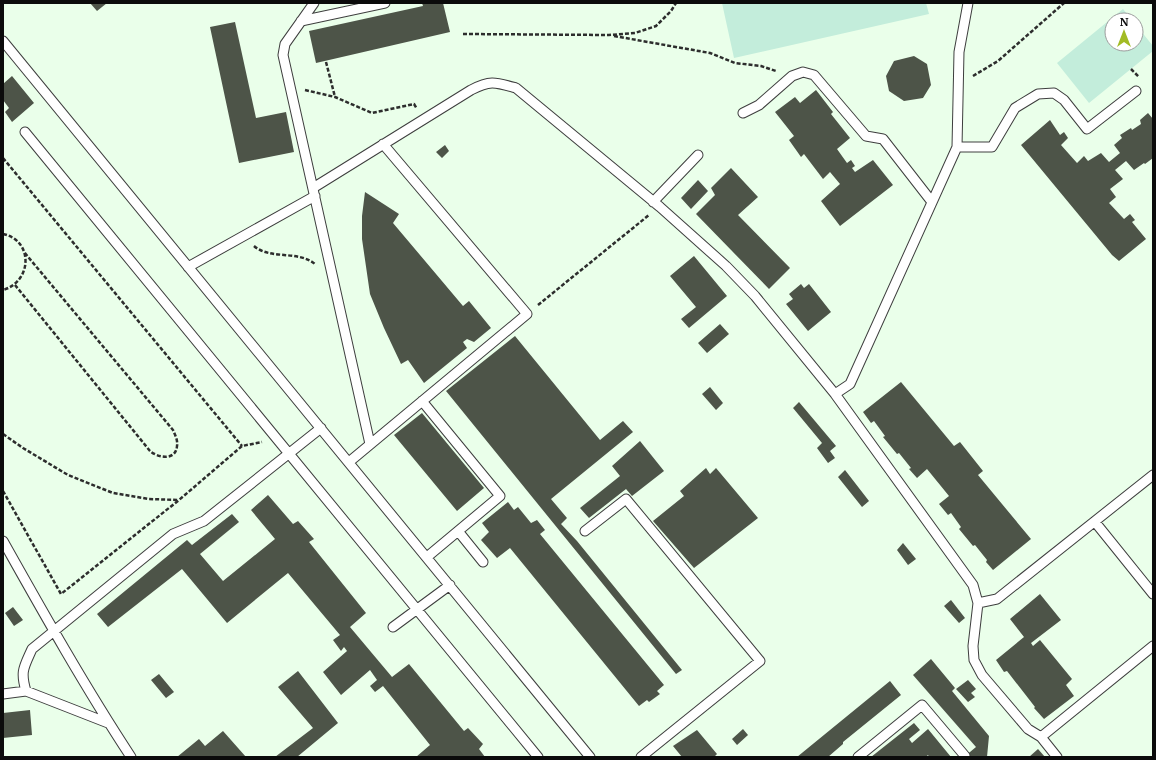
<svg xmlns="http://www.w3.org/2000/svg" width="1156" height="760" viewBox="0 0 1156 760" font-family="Merriweather,serif">
  <style>
    .pitch { fill: #c3eddb }
    .building { fill: #4d5448 }
    .lines { fill: none; stroke-linecap: round; stroke-linejoin: round }
    .lane-casing { stroke: #3e3e3e; stroke-width: 11 }
    .path { stroke: #2d2d2d; stroke-width: 2.5; stroke-dasharray: 4 2; stroke-linecap: butt }
    .lane { stroke: #fff; stroke-width: 9 }
  </style>
  <rect width="100%" height="100%" fill="#eaffea"/>
  <path class="pitch" d="M722,3H926L929,14L734,58Z
    M1123,9L1132,20H1112V44H1136V25L1153,46V51L1089,103L1057,63Z"/>
  <path class="building" d="M90,3H107L97,11Z
    M422,3H443L450,32L316,63L309,31L423,6Z
    M235,22L256,118L286,112L294,152L239,163L210,27Z
    M914,56L927,64L931,85L923,98L904,101L889,91L886,76L894,61Z
    M12,76L34,103L12,122L5,112L9,108L3,100V84Z
    M816,90L833,112L831,114L850,138L837,149L847,163L851,160L855,166L852,168L855,172L873,160L893,185L840,226L821,201L840,184L830,172L823,179L804,154L801,157L789,140L794,136L775,112L795,97L800,103Z
    M1148,113L1153,119V158L1145,164L1144,163L1134,170L1126,161L1115,170L1123,179L1110,189L1116,197L1109,203L1124,219L1130,214L1135,220L1132,222L1146,239L1119,261L1112,255L1021,145L1050,120L1060,135L1064,132L1068,138L1061,145L1077,163L1084,156L1088,161L1101,153L1109,162L1120,153L1114,145L1122,138L1120,135L1131,128L1132,130L1141,124L1140,120Z
    M445,145L449,151L442,158L436,152Z
    M731,168L758,197L738,215L790,268L769,289L696,214L715,195L711,188Z
    M698,180L708,191L691,209L681,198Z
    M365,192L399,214L393,223L463,306L469,301L491,328L474,342L467,339L463,342L467,348L424,383L408,360L401,364L384,328L370,294L362,239V216Z
    M694,256L727,296L689,328L681,319L696,307L670,276Z
    M801,284L804,288L809,284L831,312L808,331L786,304L793,299L789,294Z
    M720,324L729,334L707,353L698,343Z
    M515,336L600,440L623,421L633,432L551,499L567,518L561,524L577,541L682,670L676,674L446,391Z
    M901,382L954,446L960,442L983,471L978,475L1031,539L993,570L986,562L987,560L975,545L973,546L959,529L961,527L951,513L948,515L939,504L949,496L927,469L917,478L909,469L911,468L899,453L897,454L883,437L885,436L874,421L871,423L863,412Z
    M710,387L723,403L716,410L702,394Z
    M799,402L836,446L830,451L835,458L828,463L817,448L822,443L793,408Z
    M422,413L484,488L457,511L394,435Z
    M640,441L664,471L632,496L626,489L589,518L580,508L620,476L612,466Z
    M706,468L710,474L716,468L758,518L694,568L653,521L684,496L680,491Z
    M845,470L869,501L862,507L838,477Z
    M268,495L293,524L298,521L314,539L309,542L366,613L350,627L392,677L409,664L464,731L468,728L483,744L479,749L485,757H416L430,745L383,686L375,692L370,686L377,680L370,670L341,695L323,672L347,651L344,647L341,651L333,640L340,635L288,573L227,623L182,569L108,627L97,614L187,540L192,545L232,514L239,522L200,554L223,581L275,539L251,510Z
    M508,502L514,510L518,507L531,523L537,520L545,530L540,534L664,685L657,691L660,694L649,702L647,700L639,706L510,548L497,558L481,540L489,532L482,523Z
    M903,543L916,559L908,565L897,550Z
    M1040,594L1061,620L1031,643L1033,646L1040,640L1072,679L1066,685L1074,696L1044,719L1034,708L1035,707L1007,671L1004,672L996,660L1024,637L1010,619Z
    M951,600L965,618L959,623L944,606Z
    M13,607L23,620L14,626L5,613Z
    M931,659L955,688L952,691L989,736L987,757H964L976,747L913,675Z
    M298,671L338,723L297,757H275L313,728L278,687Z
    M159,674L174,692L166,698L151,680Z
    M968,680L976,689L971,693L975,697L968,702L956,689Z
    M890,681L901,695L843,742V744L828,757H797Z
    M30,710L32,735L3,738V713Z
    M914,723L920,730L909,739L912,743L928,729L951,757H929L928,755L926,757H871Z
    M743,729L748,735L737,745L732,739Z
    M697,730L717,754L714,757H682L673,746Z
    M223,731L246,757H177L199,739L205,746Z
    M1038,749L1045,757H1029Z"/>
  <g class="lines">
    <g class="lane-casing">
      <path id="lane" d="M314,3L285,44L283,55L370,444
        M301,21L385,3
        M3,41L590,757
        M743,113L759,105L792,76L803,72L814,75L866,136L883,139L932,202
        M25,132L538,757
        M957,147H992L1015,108L1038,94L1054,93L1064,100L1087,129L1136,91
        M313,188L471,90C490,80 495,82 516,88L660,207L726,266L755,296L835,394L973,585L978,603L973,646L974,660L982,675L1028,729L1041,737L1057,757
        M653,202L698,155
        M188,267L315,196
        M835,394L850,384L957,147L959,52L968,3
        M422,401L500,496L427,557
        M349,462L527,314L383,144
        M1095,522L1153,594
        M458,531L483,562
        M585,531L626,499L760,661L641,757
        M3,541C44,614 85,687 131,757
        M978,603L997,599L1153,475
        M393,627L450,585
        M3,694L26,691
        M108,723L26,691C20,671 24,667 32,649L173,534L204,521L321,428
        M1041,737L1153,646
        M858,757L922,705L965,756"/>
    </g>
    <path class="path" d="M463,34L609,35L635,33L656,26L671,11L676,3
      M614,36L710,53L735,63L761,66L776,71
      M326,62L335,97
      M1131,69L1139,77
      M973,76L998,61L1064,3
      M305,90L335,97L372,113L414,104L417,109
      M3,158L242,446
      M3,234C33,240 33,281 3,290
      M254,246C270,260 298,250 315,264
      M15,285L150,451C158,458 176,461 177,446C178,440 175,435 173,430L24,252
      M538,305L649,215
      M3,434L23,448L68,475L113,493L149,499L178,500
      M3,491L61,594L179,500L242,446L262,442"/>
    <use href="#lane" class="lane"/>
  </g>
  <rect width="1156" height="760" fill="none" stroke="#0b0b0b" stroke-width="8"/>
  <g transform="translate(1124 32)"><circle r="19" fill="#ffffff" stroke="#9d9d9d"/>
  <path d="M0-3L7 15L0 10L-7 15Z" fill="#a2bb24"/>
  <text y="-6" font-size="11" font-weight="bold" text-anchor="middle" fill="#0b0b0b">N</text>
  </g>
</svg>
